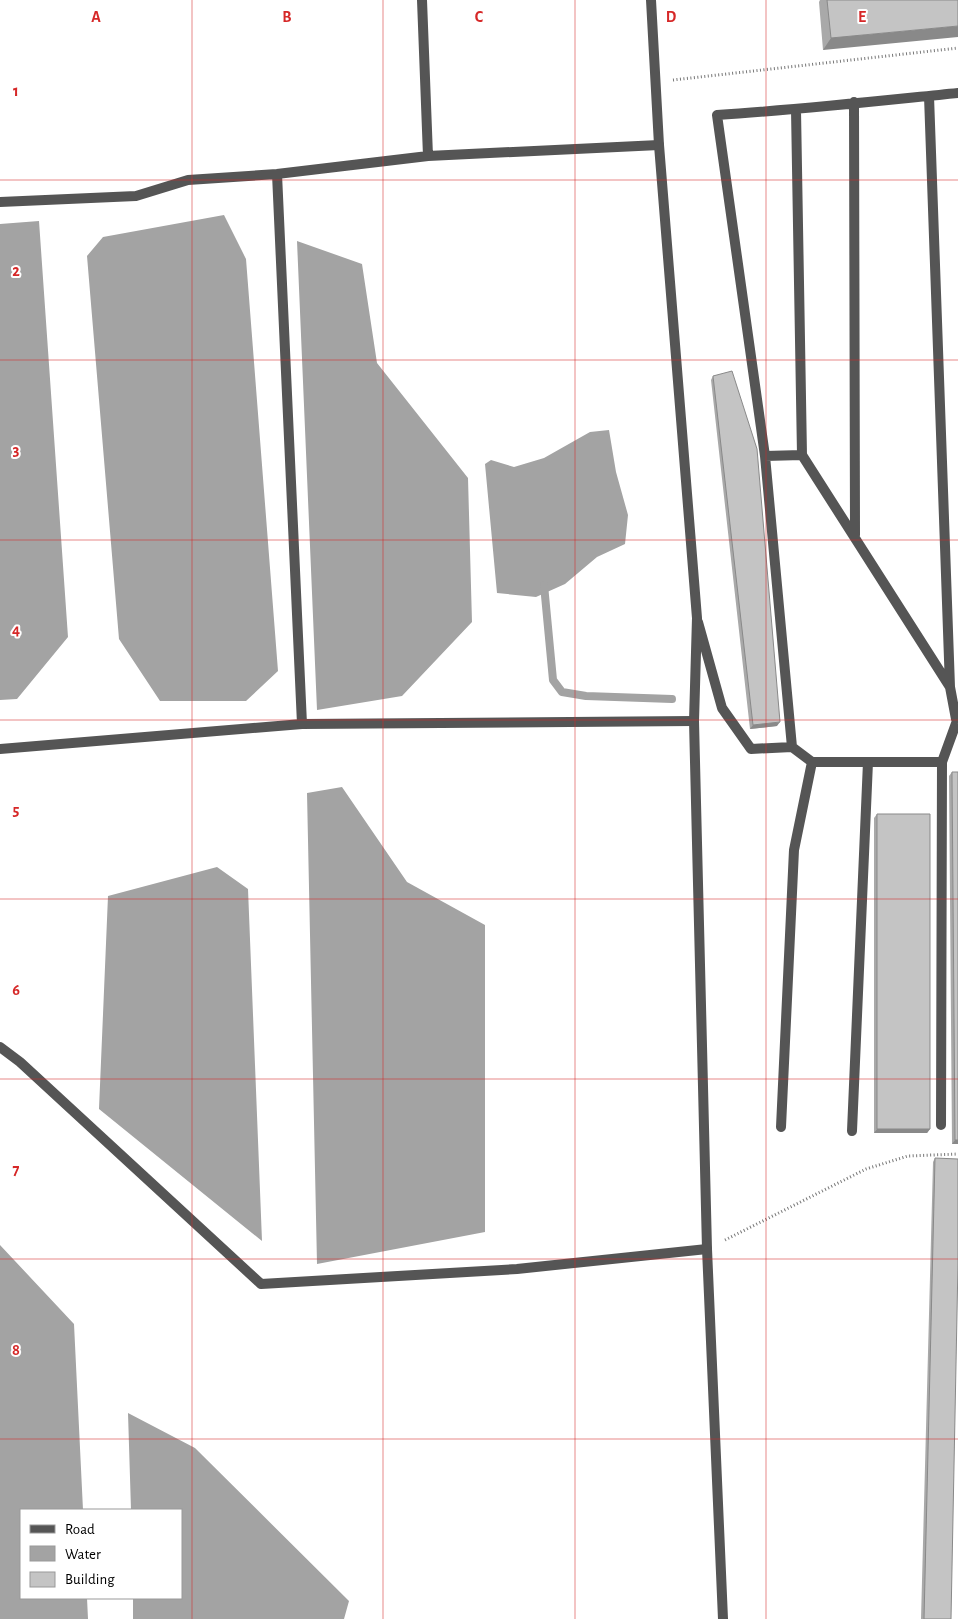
<svg xmlns="http://www.w3.org/2000/svg" width="958" height="1619" font-family="'Alegreya Sans',sans-serif">
  <style>
    .water { fill: #a3a3a3 }
    .lines { fill: none; stroke-linecap: round; stroke-linejoin: round }
    .stream { stroke: #a3a3a3; stroke-width: 8 }
    .path { stroke: #777; stroke-width: 3; stroke-dasharray: 1 2.5; stroke-linecap: butt }
    .lane { stroke: #555; stroke-width: 10 }
    .street { stroke: #555; stroke-width: 10 }
    .wall { fill: #a9a9a9 }
    .shaded-wall { fill: #898989 }
    .building { fill: #c4c4c4; stroke: #898989 }
    .grid { fill: none; stroke: #d62828; stroke-width: 1; stroke-opacity: 0.55 }
    .grid-label { font-size: 16px; text-anchor: middle; font-weight: bold; fill: #d62828; stroke: #fff; stroke-width: 4; stroke-linejoin: round; paint-order: stroke }
  </style>
  <rect width="100%" height="100%" fill="#fff"/>
  <path class="water" d="M 224,215 L 246,259 L 278,671 L 246,701 L 160,701 L 119,639 L 87,256 L 103,237 Z
    M 39,221 L 68,637 L 17,699 L 0,700 L 0,224 Z
    M 297,241 L 362,264 L 377,363 L 468,478 L 472,622 L 402,696 L 317,710 Z
    M 609,430 L 616,472 L 628,515 L 625,544 L 597,557 L 565,584 L 536,597 L 497,593 L 485,464 L 491,460 L 514,467 L 544,458 L 590,432 Z
    M 342,787 L 407,882 L 485,925 L 485,1232 L 317,1264 L 307,793 Z
    M 217,867 L 248,889 L 262,1241 L 99,1109 L 108,896 Z
    M 0,1245 L 74,1324 L 83,1510 L 21,1510 L 21,1598 L 87,1598 L 88,1619 L 0,1619 Z
    M 128,1413 L 195,1448 L 349,1601 L 344,1619 L 133,1619 L 133,1598 L 181,1598 L 181,1510 L 131,1510 Z"/>
  <g class="lines">
    <path class="stream" d="M 544,585 L 553,680 L 562,692 L 586,696 L 672,699"/>
    <path class="path" d="M 673,80 L 958,48
      M 725,1240 L 866,1169 L 908,1156 L 958,1154"/>
    <path class="lane" d="M 422,0 L 428,156
      M 929,96 L 950,687
      M 854,102 L 855,535
      M 796,110 L 802,455
      M 277,174 L 302,724
      M 0,202 L 136,196 L 188,180 L 277,174 L 428,156 L 659,145
      M 765,456 L 802,455 L 950,687 L 956,719
      M 698,622 L 722,708 L 751,749 L 792,747 L 812,762 L 942,762 L 958,718
      M 792,747 L 765,456 L 717,115 C 797,110 878,101 958,93
      M 0,749 L 302,724 L 694,721
      M 0,1047 L 20,1062 L 261,1284 L 517,1269 L 707,1249
      M 941,1125 L 942,762
      M 781,1127 L 794,850 L 812,762
      M 852,1131 L 868,762"/>
    <path class="street" d="M 651,0 L 659,145 L 697,618 L 694,721 L 707,1249 L 723,1619"/>
  </g>
  <path class="wall" d="M 820,0 L 958,0 L 823,50 L 819,2 Z
    M 713,376 L 777,726 L 750,729 L 711,380 Z
    M 952,772 L 958,1144 L 952,1144 L 949,776 Z
    M 877,814 L 930,1129 L 927,1133 L 874,1133 L 874,818 Z
    M 935,1158 L 951,1619 L 921,1619 L 933,1162 Z"/>
  <path class="shaded-wall" d="M 958,26 L 958,37 L 823,50 L 831,38 Z
    M 780,722 L 777,726 L 750,729 L 753,725 Z
    M 877,1129 L 930,1129 L 927,1133 L 874,1133 Z
    M 955,1140 L 958,1140 L 958,1144 L 952,1144 Z"/>
  <path class="building" d="M 827,0 L 958,0 L 958,26 L 831,38 Z
    M 732,371 L 757,449 L 780,722 L 753,725 L 713,376 Z
    M 952,772 L 958,772 L 958,1140 L 955,1140 Z
    M 877,814 L 930,814 L 930,1129 L 877,1129 Z
    M 935,1158 L 958,1159 L 958,1263 L 951,1619 L 924,1619 Z"/>
  <path class="grid" d="M 192,0 L 192,1619M 383,0 L 383,1619M 575,0 L 575,1619M 766,0 L 766,1619M 0,180 L 958,180M 0,360 L 958,360M 0,540 L 958,540M 0,720 L 958,720M 0,899 L 958,899M 0,1079 L 958,1079M 0,1259 L 958,1259M 0,1439 L 958,1439"/>
  <g class="grid-label">
    <text x="96" y="22">A</text>
    <text x="287" y="22">B</text>
    <text x="479" y="22">C</text>
    <text x="671" y="22">D</text>
    <text x="862" y="22">E</text>
    <text x="16" y="96">1</text>
    <text x="16" y="276">2</text>
    <text x="16" y="455">3</text>
    <text x="16" y="635">4</text>
    <text x="16" y="815">5</text>
    <text x="16" y="995">6</text>
    <text x="16" y="1175">7</text>
    <text x="16" y="1355">8</text>
  </g>
  <rect x="20" y="1509" width="162" height="90" fill="#ffffff" stroke="#999999"/>
  <rect x="30" y="1525" width="25" height="8" fill="#555555" stroke="#999999"/>
  <text x="65" y="1534" font-size="15" fill="#000000">Road</text>
  <rect x="30" y="1546" width="25" height="15" fill="#a3a3a3" stroke="#999999"/>
  <text x="65" y="1559" font-size="15" fill="#000000">Water</text>
  <rect x="30" y="1572" width="25" height="15" fill="#c4c4c4" stroke="#999999"/>
  <text x="65" y="1584" font-size="15" fill="#000000">Building</text>
</svg>
